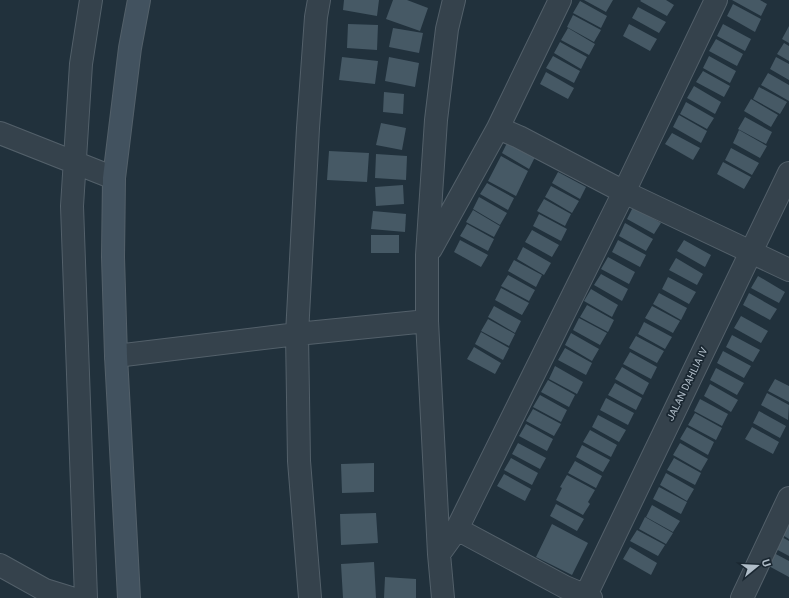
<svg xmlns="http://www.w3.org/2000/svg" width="789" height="598" font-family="Roboto,sans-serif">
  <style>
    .building { fill: #465965 }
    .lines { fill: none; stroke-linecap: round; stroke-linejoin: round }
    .street-casing { stroke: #53606a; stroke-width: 24 }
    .secondary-casing { stroke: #53606a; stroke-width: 24 }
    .street { stroke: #35424c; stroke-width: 22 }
    .secondary { stroke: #42525f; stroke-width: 22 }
    .labels { text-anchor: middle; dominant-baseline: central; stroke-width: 3.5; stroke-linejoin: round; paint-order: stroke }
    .street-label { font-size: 10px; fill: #b0bdc8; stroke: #1a2731 }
  </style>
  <rect width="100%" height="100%" fill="#21313c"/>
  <path class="building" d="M 344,0 L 379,0 L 377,16 L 343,10 Z
    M 393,0 L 407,0 L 428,8 L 420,31 L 386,19 Z
    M 584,0 L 613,0 L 606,12 Z
    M 641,0 L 666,0 L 674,5 L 667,16 L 640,1 Z
    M 732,0 L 760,0 L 767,4 L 761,16 Z
    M 580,1 L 607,16 L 601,28 L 573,13 Z
    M 733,4 L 761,19 L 755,32 L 727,16 Z
    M 638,7 L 666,22 L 659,33 L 632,18 Z
    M 573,15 L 601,30 L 594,42 L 567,27 Z
    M 348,24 L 378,25 L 377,50 L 347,48 Z
    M 629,24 L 657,39 L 650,51 L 623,36 Z
    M 723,24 L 751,39 L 745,51 L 717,36 Z
    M 789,26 L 789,43 L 782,39 Z
    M 393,28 L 423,33 L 419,53 L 389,47 Z
    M 568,28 L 595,44 L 589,55 L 561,40 Z
    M 716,39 L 743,54 L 737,66 L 709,51 Z
    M 560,42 L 587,57 L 581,69 L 554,53 Z
    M 784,43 L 789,46 L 789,61 L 777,54 Z
    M 553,56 L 580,71 L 574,83 L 546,68 Z
    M 709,56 L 736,71 L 730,83 L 703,68 Z
    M 342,57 L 378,61 L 375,84 L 339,80 Z
    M 389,57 L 419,63 L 415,87 L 385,81 Z
    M 776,57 L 789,64 L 789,80 L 770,69 Z
    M 703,71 L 730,86 L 724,97 L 696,82 Z
    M 546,72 L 574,88 L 568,99 L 540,84 Z
    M 768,73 L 789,85 L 789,101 L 761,85 Z
    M 694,86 L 721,102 L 715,114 L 687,98 Z
    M 759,87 L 787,102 L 780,114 L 753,99 Z
    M 384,92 L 404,94 L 403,114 L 383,112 Z
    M 751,99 L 778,115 L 771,127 L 744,111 Z
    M 686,102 L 714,118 L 707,129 L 680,114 Z
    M 679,115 L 707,131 L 701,143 L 673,127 Z
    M 745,117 L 772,132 L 766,144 L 738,129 Z
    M 381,123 L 406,128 L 402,150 L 376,145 Z
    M 739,130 L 767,146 L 760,158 L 733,143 Z
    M 672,133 L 700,148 L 693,160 L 665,144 Z
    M 508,141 L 535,157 L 529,169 L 502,153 Z
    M 731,148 L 759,163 L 752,175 L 725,160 Z
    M 329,151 L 369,153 L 367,182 L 327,180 Z
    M 376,154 L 407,156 L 406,180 L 375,178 Z
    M 501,156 L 528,171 L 516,196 L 488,181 Z
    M 723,162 L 751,177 L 744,189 L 717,174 Z
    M 558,172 L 586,187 L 580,199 L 552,183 Z
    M 487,183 L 514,198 L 508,210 L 480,194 Z
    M 403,185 L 404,204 L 376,206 L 375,187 Z
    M 551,186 L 579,201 L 572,213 L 545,197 Z
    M 479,197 L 507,213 L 500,225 L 473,209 Z
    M 544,199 L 571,214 L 565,226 L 537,211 Z
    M 633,207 L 661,223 L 654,234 L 627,219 Z
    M 473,210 L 500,226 L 494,237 L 466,222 Z
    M 373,211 L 406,214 L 405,232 L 371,229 Z
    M 539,214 L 567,229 L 561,241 L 533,226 Z
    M 625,223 L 653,239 L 646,251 L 619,236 Z
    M 467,224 L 494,239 L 488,251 L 460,236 Z
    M 532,230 L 559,245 L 552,257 L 525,242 Z
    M 371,235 L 399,235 L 399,253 L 371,253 Z
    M 460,240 L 488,255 L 481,267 L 454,252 Z
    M 618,240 L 646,255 L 640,267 L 612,252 Z
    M 684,240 L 711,255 L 705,267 L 677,251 Z
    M 523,247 L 551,263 L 544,275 L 517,259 Z
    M 608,257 L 635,272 L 629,284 L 601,269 Z
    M 676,258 L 703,274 L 697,285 L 669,270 Z
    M 514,260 L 542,275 L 536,287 L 508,271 Z
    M 601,274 L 628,289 L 622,301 L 594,285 Z
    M 508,275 L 535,290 L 529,301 L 501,286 Z
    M 758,276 L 785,292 L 779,303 L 751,288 Z
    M 668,277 L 696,292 L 689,304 L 662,289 Z
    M 501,288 L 529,303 L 522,315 L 495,300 Z
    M 591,289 L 618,305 L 612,317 L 584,301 Z
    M 659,293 L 687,308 L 681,320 L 653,304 Z
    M 749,293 L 777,309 L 770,320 L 743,305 Z
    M 587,305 L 614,320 L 608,332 L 580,317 Z
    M 494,306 L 521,321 L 515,333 L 488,317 Z
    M 652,306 L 680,321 L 673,333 L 645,318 Z
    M 741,316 L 768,331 L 761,343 L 734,328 Z
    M 579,318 L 607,333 L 600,345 L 573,330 Z
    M 488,319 L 515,334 L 509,346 L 481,331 Z
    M 644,322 L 672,337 L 665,349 L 638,334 Z
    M 481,332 L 509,348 L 503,360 L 475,344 Z
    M 571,333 L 599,349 L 592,361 L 565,345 Z
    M 732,335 L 760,350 L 753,362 L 726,347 Z
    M 636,336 L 664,351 L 657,363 L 629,348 Z
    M 474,347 L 501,363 L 495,374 L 467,359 Z
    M 565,348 L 592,363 L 586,375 L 558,360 Z
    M 723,351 L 751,366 L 744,378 L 717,363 Z
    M 630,352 L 657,367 L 651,379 L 623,364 Z
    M 555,366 L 583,382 L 577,394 L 549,379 Z
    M 622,367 L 649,383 L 643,395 L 615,379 Z
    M 716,368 L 744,383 L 737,395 L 710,380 Z
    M 775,379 L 789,386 L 789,402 L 768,391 Z
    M 548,380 L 575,395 L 569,407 L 541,392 Z
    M 615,383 L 642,398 L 636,410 L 608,395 Z
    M 710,384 L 738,400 L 731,412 L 704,396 Z
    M 767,393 L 789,405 L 788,420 L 761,405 Z
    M 540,395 L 567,410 L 561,422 L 533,407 Z
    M 606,398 L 634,413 L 628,425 L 600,410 Z
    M 700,399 L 728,414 L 722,426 L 694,411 Z
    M 533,409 L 561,424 L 554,436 L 526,421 Z
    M 759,411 L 786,426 L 780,438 L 753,423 Z
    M 695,413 L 722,428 L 716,440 L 688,425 Z
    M 598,415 L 626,430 L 619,442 L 592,427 Z
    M 526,424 L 553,439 L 547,451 L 519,436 Z
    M 687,427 L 714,442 L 708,455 L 680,439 Z
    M 752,427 L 779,442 L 773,454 L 745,439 Z
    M 590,430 L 617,445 L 611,457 L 583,442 Z
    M 518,443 L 546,458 L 540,469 L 512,454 Z
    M 680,443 L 708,459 L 701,471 L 673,455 Z
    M 582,445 L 610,460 L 603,472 L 576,457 Z
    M 511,458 L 538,473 L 532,485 L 504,470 Z
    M 674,458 L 701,473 L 695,485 L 667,470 Z
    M 575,461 L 602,476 L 596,488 L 568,473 Z
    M 374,463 L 374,492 L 342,493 L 341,464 Z
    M 666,473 L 694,489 L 687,501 L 660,485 Z
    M 504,474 L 531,489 L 525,501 L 497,486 Z
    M 567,475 L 595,490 L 588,502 L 590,504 L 583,515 L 556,500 L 562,488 L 560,487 Z
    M 659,487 L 687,502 L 681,514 L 653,499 Z
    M 556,504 L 584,519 L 577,531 L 550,516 Z
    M 652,505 L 680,521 L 673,532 L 646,517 Z
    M 376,513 L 378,543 L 341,545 L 340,514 Z
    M 645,517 L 673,533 L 666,544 L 639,529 Z
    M 789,523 L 789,539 L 781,534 Z
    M 552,524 L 588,543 L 572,575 L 536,557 Z
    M 637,530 L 665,545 L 658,556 L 630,541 Z
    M 780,536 L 789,541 L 789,556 L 774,548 Z
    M 630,547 L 657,563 L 651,575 L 623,559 Z
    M 772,552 L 789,561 L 789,577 L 765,564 Z
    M 374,562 L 376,598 L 343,598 L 341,564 Z
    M 385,577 L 416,579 L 416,598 L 384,598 Z"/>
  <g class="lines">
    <defs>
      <path id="street" d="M 560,0 L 498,128 L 519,137 L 624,192 L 789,270
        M 0,133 L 114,178
        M 431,249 L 498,128
        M 116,356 L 297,334 L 427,321
        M 457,529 L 565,587 L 591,598
        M 439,554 L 457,529 L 624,192 L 716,0
        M 0,565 L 45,590 L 71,598
        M 586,595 L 789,173
        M 86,598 L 72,206 L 81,64 L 91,0
        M 310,598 L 299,461 L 297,334 L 308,128 L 316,17 L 319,0
        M 443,598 L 439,554 L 427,321 L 427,255 L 436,120 L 447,29 L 454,0
        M 742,598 L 789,498"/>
      <path id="secondary" d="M 129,598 L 116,356 L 113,257 L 114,178 L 130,48 L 139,0"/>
    </defs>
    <use href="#street" class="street-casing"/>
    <use href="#secondary" class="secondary-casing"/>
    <use href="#street" class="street"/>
    <use href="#secondary" class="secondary"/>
  </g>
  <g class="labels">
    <g class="street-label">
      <text transform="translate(687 384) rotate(-64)">JALAN DAHLIA IV</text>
    </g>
  </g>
  <g transform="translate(757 566) rotate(72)" stroke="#1a2731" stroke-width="3" paint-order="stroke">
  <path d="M0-3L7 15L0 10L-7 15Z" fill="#b0bdc8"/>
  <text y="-6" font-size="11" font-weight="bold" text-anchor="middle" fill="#b0bdc8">U</text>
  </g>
</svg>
